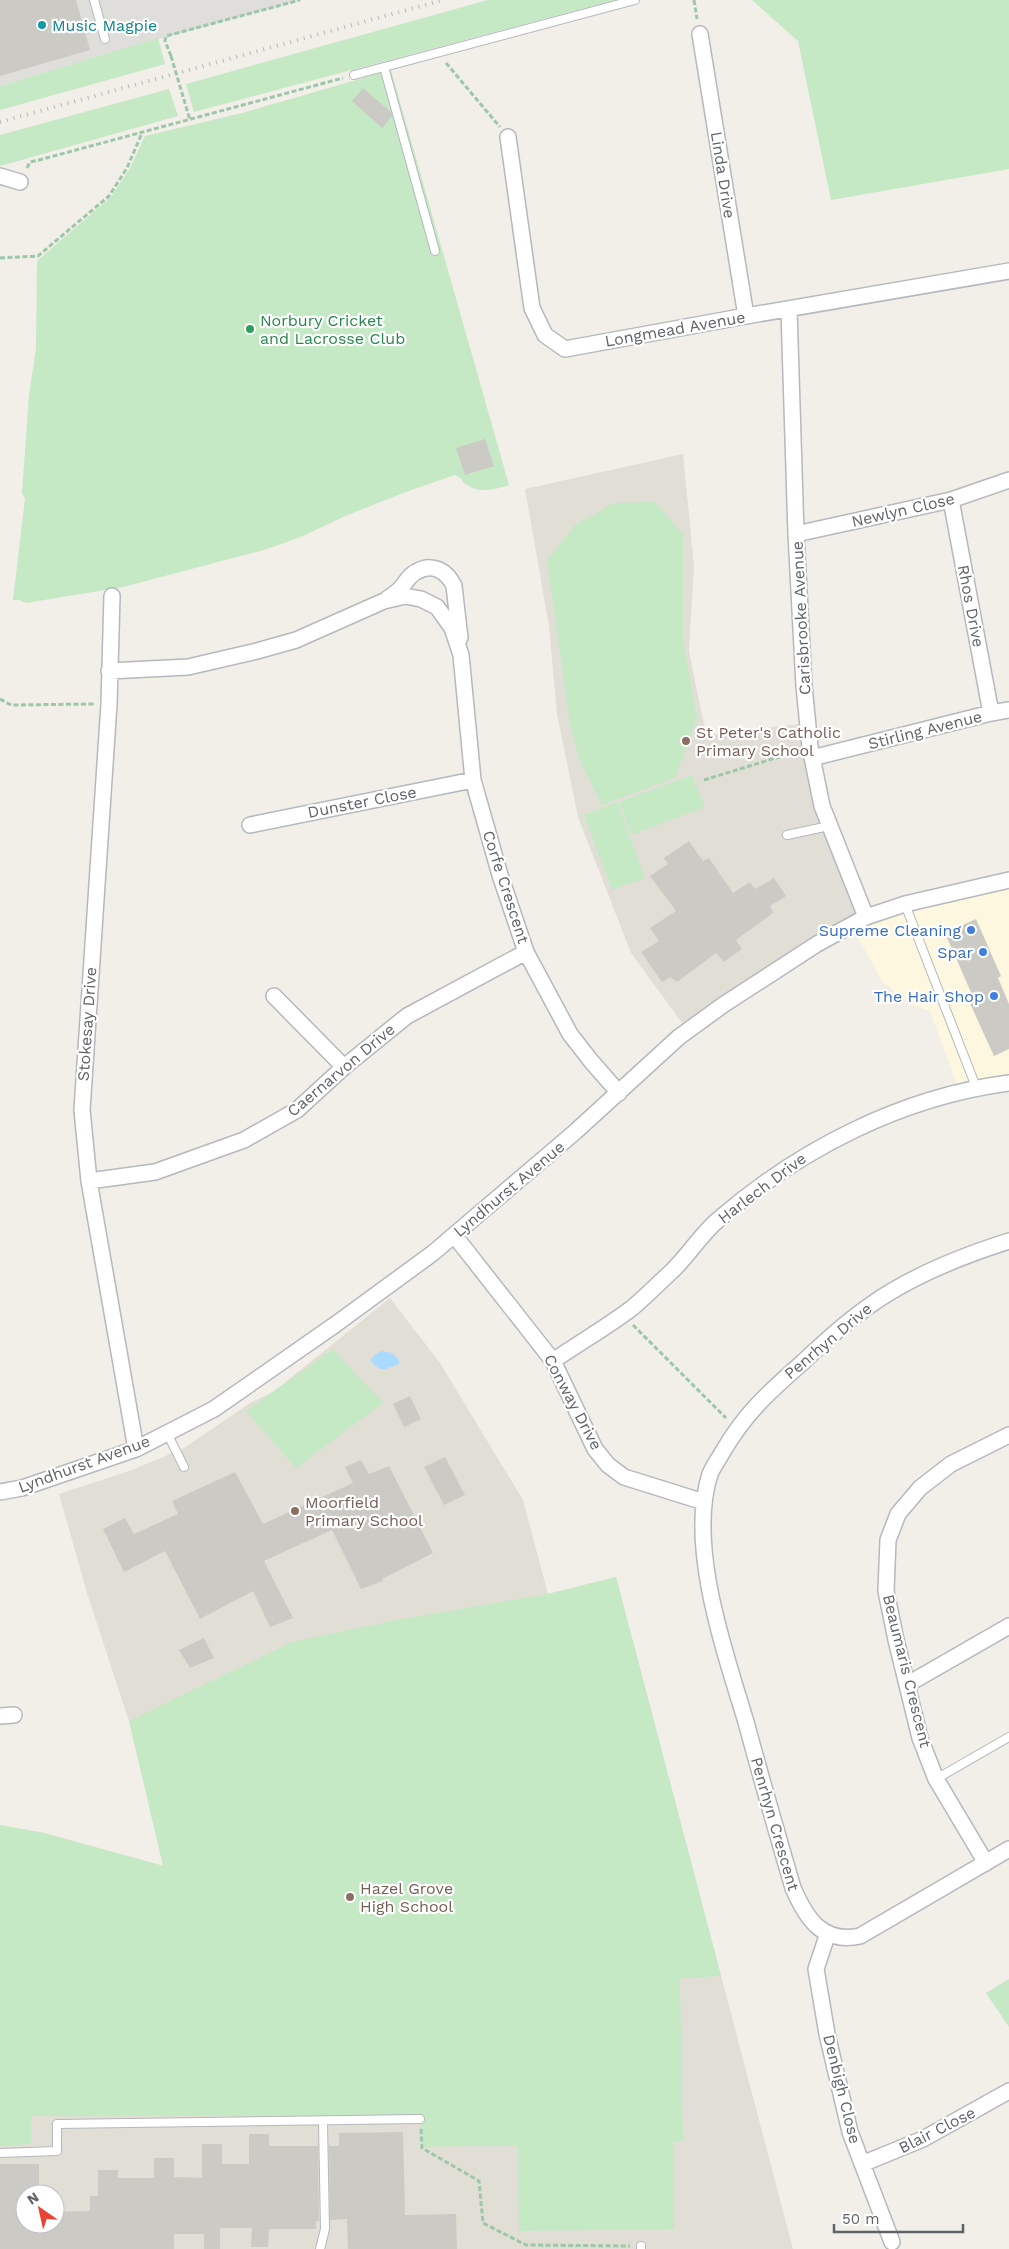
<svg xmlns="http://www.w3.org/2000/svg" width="1009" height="2249" font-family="'Work Sans',sans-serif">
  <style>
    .commercial { fill: #fef7e0 }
    .industrial { fill: #e0deda }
    .education { fill: #e1ded6; fill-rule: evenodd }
    .green { fill: #c5e8c5 }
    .water { fill: #aadaff }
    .building { fill: #cccac5 }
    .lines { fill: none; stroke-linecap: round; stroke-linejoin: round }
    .service-casing { stroke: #b5b8bc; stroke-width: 10 }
    .minor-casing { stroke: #b5b8bc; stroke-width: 18 }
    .path { stroke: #9cc7a9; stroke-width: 3; stroke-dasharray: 5 2.5; stroke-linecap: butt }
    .service { stroke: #fff; stroke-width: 8 }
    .minor { stroke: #fff; stroke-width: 15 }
    .rail { stroke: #b6b7b8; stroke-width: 4; stroke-dasharray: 1 6; stroke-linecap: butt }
    .path-bridge { stroke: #9cc7a9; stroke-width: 3; stroke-dasharray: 5 2.5; stroke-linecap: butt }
    .culture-dot { fill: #0f9aa8; stroke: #fff; stroke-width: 2 }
    .leisure-dot { fill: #2e9e5b; stroke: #fff; stroke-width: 2 }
    .education-dot { fill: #8d6e63; stroke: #fff; stroke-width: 2 }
    .shop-dot { fill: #3f7fe0; stroke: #fff; stroke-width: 2 }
    .labels { text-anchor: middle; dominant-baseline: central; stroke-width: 4.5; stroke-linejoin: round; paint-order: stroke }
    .culture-label { font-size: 16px; fill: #0d838f; stroke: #fff; text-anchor: start }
    .street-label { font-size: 16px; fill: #5f6368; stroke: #fff }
    .leisure-label { font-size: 16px; fill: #27864d; stroke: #fff; text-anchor: start }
    .education-label { font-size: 16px; fill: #785e54; stroke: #fff; text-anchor: start }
    .shop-label { font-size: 16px; fill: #366cbe; stroke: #fff; text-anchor: end }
  </style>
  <rect width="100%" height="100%" fill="#f1efe8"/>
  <path class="commercial" d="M 1009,880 L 1009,1074 L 978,1079 L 957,1085 L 930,1011 L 910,1004 L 882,981 L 851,925 Z"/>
  <path class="industrial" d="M 0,0 L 302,0 L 123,49 L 0,86 Z"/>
  <path class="education" d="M 683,454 L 694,566 L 689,651 L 706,735 L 808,723 L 810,747 L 866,917 L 688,1031 L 631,953 L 578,817 L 557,714 L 549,626 L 525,489 Z
    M 390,1298 L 440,1363 L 523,1500 L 548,1594 L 616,1577 L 793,2249 L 0,2249 L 0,1825 L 44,1833 L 164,1866 L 135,1740 L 87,1593 L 59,1494 L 132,1470 L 184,1448 L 250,1403 L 273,1392 ZM 25,2194 L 55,2194 L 55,2224 L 25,2224 Z"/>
  <path class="green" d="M 488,0 L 615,0 L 194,112 L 186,84 Z
    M 752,0 L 1009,0 L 1009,169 L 831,200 L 798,41 Z
    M 158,38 L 165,64 L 0,110 L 0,86 Z
    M 391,70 L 509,485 C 494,490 478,494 464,483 C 461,479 460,477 455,475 L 411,490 L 345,516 L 301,537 L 264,550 L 123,587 L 26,603 L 19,600 L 13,600 L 25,499 L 22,493 L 29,395 L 36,348 L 37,261 L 111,197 L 129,170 L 145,136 L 242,113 Z
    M 169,89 L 178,116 L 0,166 L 0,135 Z
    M 656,502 L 683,535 L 683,638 L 697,718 L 675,778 L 602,805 L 579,759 L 570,725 L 547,560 L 575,525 L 614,503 Z
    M 692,775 L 705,807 L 631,835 L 619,802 Z
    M 617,802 L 645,878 L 612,890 L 584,815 Z
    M 333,1349 L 383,1403 L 296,1468 L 246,1411 Z
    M 616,1577 L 721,1976 L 680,1978 L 683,2141 L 673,2141 L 674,2229 L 519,2231 L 518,2145 L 422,2147 L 421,2115 L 31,2116 L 31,2144 L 0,2146 L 0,1825 L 44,1833 L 163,1866 L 129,1721 L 292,1642 L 396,1620 L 548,1594 Z
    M 1009,1979 L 1009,2027 L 986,1993 Z"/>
  <path class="water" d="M 382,1351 L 392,1353 L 399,1360 L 399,1364 C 384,1369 382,1374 370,1360 L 376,1354 Z"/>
  <path class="building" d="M 0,0 L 76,0 L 90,50 L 0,76 Z
    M 363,88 L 391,112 L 392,116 L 382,128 L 352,101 Z
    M 485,439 L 494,466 L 465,475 L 456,448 Z
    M 689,841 L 703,861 L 709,858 L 733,893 L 750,882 L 755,889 L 774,878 L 786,896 L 770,906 L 773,913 L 736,940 L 742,949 L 724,962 L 716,953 L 677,982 L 670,977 L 662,982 L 641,952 L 659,941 L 650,928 L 676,911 L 650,876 L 668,864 L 664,858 Z
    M 976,919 L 1001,976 L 998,978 L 1009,1004 L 1009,1049 L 994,1056 L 968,999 L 973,997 L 945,933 Z
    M 410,1396 L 421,1419 L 404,1427 L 393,1404 Z
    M 445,1457 L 465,1495 L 444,1505 L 424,1467 Z
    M 361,1460 L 369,1474 L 389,1466 L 433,1553 L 382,1579 L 383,1581 L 361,1589 L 332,1530 L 264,1561 L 293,1618 L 270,1627 L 253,1591 L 200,1619 L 165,1551 L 124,1572 L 103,1529 L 125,1518 L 134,1534 L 178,1514 L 172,1501 L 235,1472 L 263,1524 L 353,1483 L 345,1467 Z
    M 204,1638 L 214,1658 L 190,1668 L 179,1650 Z
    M 403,2132 L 405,2215 L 456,2214 L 457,2249 L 348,2249 L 347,2219 L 330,2220 L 329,2146 L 339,2146 L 339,2133 Z
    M 249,2134 L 269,2134 L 269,2146 L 318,2146 L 319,2221 L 316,2221 L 316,2229 L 269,2229 L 268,2247 L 251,2247 L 252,2228 L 220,2228 L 220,2249 L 204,2249 L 204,2234 L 174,2234 L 174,2249 L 0,2249 L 0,2164 L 39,2164 L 39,2194 L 25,2194 L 25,2224 L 55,2224 L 55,2212 L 90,2211 L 90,2196 L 98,2196 L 98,2170 L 118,2170 L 118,2178 L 154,2178 L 154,2158 L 174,2158 L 174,2177 L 202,2178 L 202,2144 L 222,2144 L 222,2164 L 249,2164 Z"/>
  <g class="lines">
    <defs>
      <path id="service" d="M 94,0 L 105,39
        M 384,67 L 435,251
        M 354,75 L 635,0
        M 787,835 L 829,826
        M 905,904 L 976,1087
        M 167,1433 L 184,1467
        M 936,1779 L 1009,1737
        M 0,2153 L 57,2151 L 57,2124 L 420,2119
        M 641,2246 L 641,2249
        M 320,2249 L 325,2229 L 323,2122"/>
      <path id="minor" d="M 700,34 L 746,316
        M 508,137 L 532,308 L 545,335 L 565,349 L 746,316 L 1009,271
        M 0,176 L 20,182
        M 789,310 L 796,534 L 804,686 L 810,747 L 822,806 L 866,917
        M 951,500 L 991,713
        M 796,534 L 951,500 L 1009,480
        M 112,596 L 109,704 L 82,1110 L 89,1181 L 136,1449
        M 387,599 C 391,596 396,593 400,589 C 405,584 409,575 416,572 C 432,562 447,571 454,586 L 460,638
        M 109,671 L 188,667 L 257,651 L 296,640 L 384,601 L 405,596 L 421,599 L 437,607 L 452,628 L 461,655 L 473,780 L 500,875 L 526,952 L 570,1034 L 591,1061 L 619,1093
        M 812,758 L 991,713 L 1009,710
        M 250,825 L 473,780
        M 274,996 L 344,1067
        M 89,1181 L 155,1172 L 244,1140 L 297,1110 L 344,1067 L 407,1016 L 526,952
        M 454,1235 L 553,1361 L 595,1449 L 608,1465 L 624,1477 L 704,1502
        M 1009,1241 C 965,1255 910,1277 872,1304 C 847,1321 825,1341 803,1362 C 769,1392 745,1413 722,1453 C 718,1460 713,1467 710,1474 C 687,1546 725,1652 746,1722 C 761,1778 777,1833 793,1888 C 806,1918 822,1944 860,1936 L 1009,1849
        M 553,1361 C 579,1343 607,1327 632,1308 C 645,1297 658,1284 671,1272 C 688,1256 701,1234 719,1219 C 800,1149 902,1097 1009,1083
        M 0,1492 L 22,1488 L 136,1449 L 214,1409 L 336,1324 L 433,1253 L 575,1132 L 679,1037 L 723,1005 L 817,944 L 866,917 L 905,904 L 1009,880
        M 908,1684 L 1009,1626
        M 0,1716 L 14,1715
        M 986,1863 L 936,1779 L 920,1738 L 896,1640 L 886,1591 L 888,1540 L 898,1514 L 920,1488 L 951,1464 L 1009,1435
        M 828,1933 L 816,1969 L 827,2034 L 850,2132 L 892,2242
        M 862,2164 L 923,2139 L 1009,2091"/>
    </defs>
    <use href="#service" class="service-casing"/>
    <use href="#minor" class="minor-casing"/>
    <path class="path" d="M 694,0 L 697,19
      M 171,56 L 165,41 L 166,36 L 300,0
      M 446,63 L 500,127
      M 27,168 L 30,162 L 39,160 L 343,78
      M 0,258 L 38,256 L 109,196 L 127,168 L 142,133
      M 0,699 L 11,705 L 94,704
      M 704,780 L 795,752
      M 633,1325 L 726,1418
      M 421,2129 L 422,2148 L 479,2181 L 483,2223 L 526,2245 L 630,2246"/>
    <use href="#service" class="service"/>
    <use href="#minor" class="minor"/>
    <path class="rail" d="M 0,122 L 443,0"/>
    <path class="path-bridge" d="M 171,56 L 190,120"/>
  </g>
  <circle class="culture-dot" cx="42" cy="25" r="5"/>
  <circle class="leisure-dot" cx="250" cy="329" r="5"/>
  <g class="education-dot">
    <circle cx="686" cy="741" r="5"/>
    <circle cx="295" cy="1511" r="5"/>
    <circle cx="350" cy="1897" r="5"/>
  </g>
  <g class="shop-dot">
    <circle cx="971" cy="930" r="5"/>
    <circle cx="983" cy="952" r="5"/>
    <circle cx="994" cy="996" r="5"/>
  </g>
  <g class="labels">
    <g class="culture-label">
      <text x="52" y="25">Music Magpie</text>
    </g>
    <g class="street-label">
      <text transform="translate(723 175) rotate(81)">Linda Drive</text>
      <text transform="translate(675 329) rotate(-10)">Longmead Avenue</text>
      <text transform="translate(903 510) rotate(-13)">Newlyn Close</text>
      <text transform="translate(971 606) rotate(79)">Rhos Drive</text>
      <text transform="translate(801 618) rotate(-93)">Carisbrooke Avenue</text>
      <text transform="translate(925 730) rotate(-14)">Stirling Avenue</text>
      <text transform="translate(362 802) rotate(-11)">Dunster Close</text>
      <text transform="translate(506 887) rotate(72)">Corfe Crescent</text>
      <text transform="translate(87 1024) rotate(-86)">Stokesay Drive</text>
      <text transform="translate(341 1070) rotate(-40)">Caernarvon Drive</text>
      <text transform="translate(762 1188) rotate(-37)">Harlech Drive</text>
      <text transform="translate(509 1189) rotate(-40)">Lyndhurst Avenue</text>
      <text transform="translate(828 1341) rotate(-40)">Penrhyn Drive</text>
      <text transform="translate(573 1402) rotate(62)">Conway Drive</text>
      <text transform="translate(84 1464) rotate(-20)">Lyndhurst Avenue</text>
      <text transform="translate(907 1671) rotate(76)">Beaumaris Crescent</text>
      <text transform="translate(775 1824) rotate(74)">Penrhyn Crescent</text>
      <text transform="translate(842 2089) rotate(76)">Denbigh Close</text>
      <text transform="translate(937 2130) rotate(-27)">Blair Close</text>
    </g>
    <g class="leisure-label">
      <text x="260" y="320">Norbury Cricket<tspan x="260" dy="18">and Lacrosse Club</tspan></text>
    </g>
    <g class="education-label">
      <text x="696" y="732">St Peter's Catholic<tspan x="696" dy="18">Primary School</tspan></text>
      <text x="305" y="1502">Moorfield<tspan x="305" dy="18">Primary School</tspan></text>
      <text x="360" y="1888">Hazel Grove<tspan x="360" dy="18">High School</tspan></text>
    </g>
    <g class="shop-label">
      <text x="961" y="930">Supreme Cleaning</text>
      <text x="973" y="952">Spar</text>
      <text x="984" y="996">The Hair Shop</text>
    </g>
  </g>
  <g transform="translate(40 2209) rotate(326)"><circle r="24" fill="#ffffff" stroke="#bfc1c3"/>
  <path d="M0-4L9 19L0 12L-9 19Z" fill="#ea4335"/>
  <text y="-8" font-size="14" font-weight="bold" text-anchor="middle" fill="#5f6368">N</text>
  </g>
  <path d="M834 2224v8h129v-8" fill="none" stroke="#5f6368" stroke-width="2.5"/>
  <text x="842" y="2224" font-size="15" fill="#5f6368" stroke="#ffffff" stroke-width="4" paint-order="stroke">50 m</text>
</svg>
